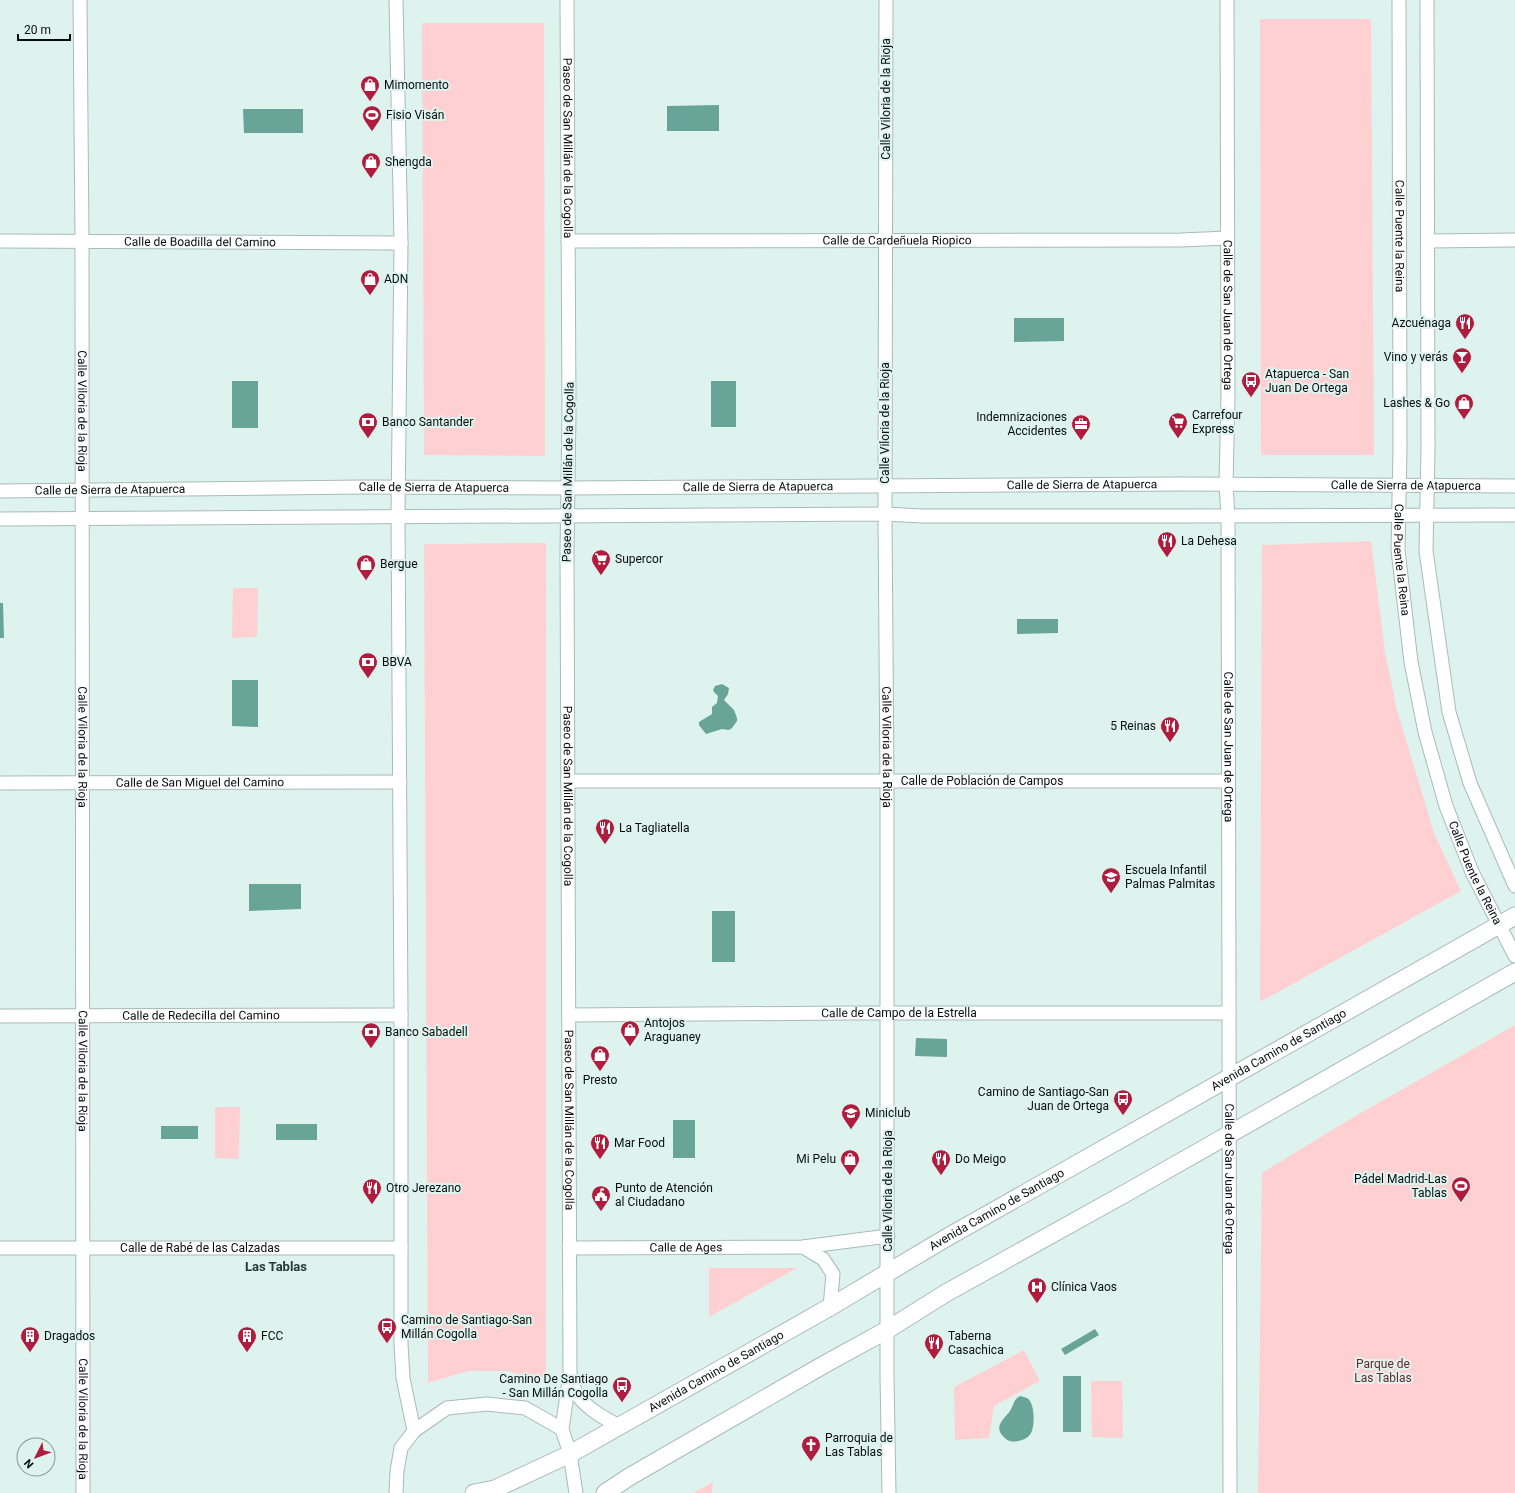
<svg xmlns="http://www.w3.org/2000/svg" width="1515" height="1493" font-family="Roboto,sans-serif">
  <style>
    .green { fill: #fed0d1 }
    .water { fill: #68a498 }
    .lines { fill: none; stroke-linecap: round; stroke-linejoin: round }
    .minor-casing { stroke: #a8bbb6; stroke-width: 15 }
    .tertiary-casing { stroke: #a8bbb6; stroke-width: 19 }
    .minor { stroke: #fff; stroke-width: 13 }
    .tertiary { stroke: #fff; stroke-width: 17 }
    .labels { text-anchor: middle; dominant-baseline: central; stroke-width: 4; stroke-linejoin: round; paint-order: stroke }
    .poi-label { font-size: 12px; fill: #070d0b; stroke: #dff3ee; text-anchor: start }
    .street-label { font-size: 12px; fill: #070d0b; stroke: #dff3ee }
    .park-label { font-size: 12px; fill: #68262d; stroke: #dff3ee }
    .neighbourhood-label { font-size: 13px; font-weight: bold; fill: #283834; stroke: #dff3ee }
  </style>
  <rect width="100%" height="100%" fill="#dff3ee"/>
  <path class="green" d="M 1260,19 L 1371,19 L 1374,455 L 1261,455 Z
    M 422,23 L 544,23 L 545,456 L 424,455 Z
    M 1371,541 L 1385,652 L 1397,710 L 1434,833 L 1461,891 L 1260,1002 L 1262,545 Z
    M 546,543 L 546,1383 L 508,1371 L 468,1371 L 428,1383 L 424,544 Z
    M 233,588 L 258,588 L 257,637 L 232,638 Z
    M 1515,1025 L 1515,1493 L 1258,1493 L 1262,1173 L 1345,1122 Z
    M 215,1107 L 240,1107 L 239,1159 L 215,1158 Z
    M 709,1268 L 797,1268 L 709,1317 Z
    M 1024,1350 L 1040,1381 L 994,1406 L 989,1438 L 955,1440 L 954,1387 Z
    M 1091,1381 L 1122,1381 L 1123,1438 L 1092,1437 Z
    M 713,1482 L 712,1493 L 693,1493 Z"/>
  <path class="water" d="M 719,105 L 719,131 L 667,131 L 667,106 Z
    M 243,109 L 303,109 L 303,133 L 244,133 Z
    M 1014,318 L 1064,318 L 1064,341 L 1014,342 Z
    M 232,381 L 258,381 L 258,428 L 232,428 Z
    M 711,381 L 736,381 L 736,427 L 711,427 Z
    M 0,603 L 3,603 L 4,638 L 0,638 Z
    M 1017,619 L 1058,619 L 1058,633 L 1017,634 Z
    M 232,680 L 258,680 L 258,727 L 232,726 Z
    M 722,684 L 729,688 L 728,694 L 724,700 L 734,710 L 737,718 L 737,721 L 732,728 L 729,730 L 722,729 L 706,734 L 699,725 L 699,722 L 712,714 L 712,707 L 717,703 L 718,696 L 714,692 L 713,690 L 715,686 Z
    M 249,884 L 301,884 L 301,909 L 249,911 Z
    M 712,911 L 735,911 L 735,962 L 712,962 Z
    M 916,1038 L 947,1039 L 947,1057 L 915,1056 Z
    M 673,1120 L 695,1120 L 695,1158 L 673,1158 Z
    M 276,1124 L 317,1124 L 317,1140 L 276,1140 Z
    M 161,1126 L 198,1126 L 198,1139 L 161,1139 Z
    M 1095,1329 L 1099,1335 L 1065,1355 L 1061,1349 Z
    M 1063,1376 L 1081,1376 L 1081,1432 L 1063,1432 Z
    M 1020,1396 C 1023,1397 1025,1397 1027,1398 C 1035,1402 1035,1426 1031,1433 C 1028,1438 1024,1440 1018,1441 C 1014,1442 1010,1442 1006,1439 C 992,1428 1003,1420 1010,1411 C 1014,1405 1013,1400 1020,1396 Z"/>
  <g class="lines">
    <defs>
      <g id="minor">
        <path id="s1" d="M 80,0 L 82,241 L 83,1493"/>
        <path d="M 396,0 L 401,243 L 398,517 L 401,1015 L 401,1344 L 403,1378 L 414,1431"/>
        <path id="s2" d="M 567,0 L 569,414 L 567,551 L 570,1374 L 562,1429 L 570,1454 L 576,1493"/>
        <path id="s3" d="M 886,0 L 885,514 L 887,781 L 887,1375 L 889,1493"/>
        <path id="s4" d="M 1227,0 L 1228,397 L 1226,485 L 1228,516 L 1230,1493"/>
        <path id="s5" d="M 1399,0 L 1400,448 L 1398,550 L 1411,662 L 1425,732 L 1446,806 L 1472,872 L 1515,956"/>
        <path d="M 1427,0 L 1428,449 L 1426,551 L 1449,712 L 1470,783 L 1515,886"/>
        <path id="s6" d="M 0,241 L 401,243"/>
        <path id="s7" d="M 568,241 L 1181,240 L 1227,238"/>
        <path d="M 1428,241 L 1515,240"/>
        <path id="s8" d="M 0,491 L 364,487 L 568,488 L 1181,484 L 1515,486"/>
        <path d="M 0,519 L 885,514 L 922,516 L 1181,516 L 1515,515"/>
        <path id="s9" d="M 568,781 L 1228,781"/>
        <path id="s10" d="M 0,783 L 400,782"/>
        <path id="s11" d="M 569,1015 L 851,1013 L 1229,1013"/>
        <path id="s12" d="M 0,1016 L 401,1015"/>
        <path d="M 803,1247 L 823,1259 L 833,1274 L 830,1307"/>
        <path id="s13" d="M 0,1248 L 401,1248"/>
        <path id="s14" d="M 569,1248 L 803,1247 L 888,1236"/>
        <path d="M 571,1378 C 573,1383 574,1391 578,1396 C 589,1410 604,1418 619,1426"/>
        <path d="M 396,1493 L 397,1471 L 401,1448 L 414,1431 L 447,1408 L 487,1404 L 525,1408 L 562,1429"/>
      </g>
      <g id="tertiary">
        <path id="s15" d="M 474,1493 L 495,1489 L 570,1454 L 830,1307 L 946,1238 L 1515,916"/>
        <path d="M 605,1493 L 629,1477 L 825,1364 L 887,1330 L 946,1293 L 1126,1193 L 1515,972"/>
      </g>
    </defs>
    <use href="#minor" class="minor-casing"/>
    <use href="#tertiary" class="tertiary-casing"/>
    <use href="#minor" class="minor"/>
    <use href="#tertiary" class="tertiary"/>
  </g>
  <defs>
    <symbol id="shop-pin" viewBox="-11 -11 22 30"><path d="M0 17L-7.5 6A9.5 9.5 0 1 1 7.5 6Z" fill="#b01c3d" stroke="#dff3ee"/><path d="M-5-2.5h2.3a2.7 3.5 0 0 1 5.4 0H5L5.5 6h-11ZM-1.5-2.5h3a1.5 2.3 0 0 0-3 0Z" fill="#fff"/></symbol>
    <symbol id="stadium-pin" viewBox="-11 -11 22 30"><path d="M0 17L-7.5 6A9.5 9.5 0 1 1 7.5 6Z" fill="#b01c3d" stroke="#dff3ee"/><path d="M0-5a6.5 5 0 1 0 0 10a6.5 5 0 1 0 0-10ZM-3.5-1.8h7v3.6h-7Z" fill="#fff"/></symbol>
    <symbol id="restaurant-pin" viewBox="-11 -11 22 30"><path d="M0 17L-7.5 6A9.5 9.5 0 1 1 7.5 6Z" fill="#b01c3d" stroke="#dff3ee"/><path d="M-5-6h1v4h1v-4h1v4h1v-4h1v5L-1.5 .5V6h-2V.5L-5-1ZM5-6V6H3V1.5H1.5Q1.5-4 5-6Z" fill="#fff"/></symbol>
    <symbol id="bar-pin" viewBox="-11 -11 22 30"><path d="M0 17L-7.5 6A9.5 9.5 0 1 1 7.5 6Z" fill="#b01c3d" stroke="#dff3ee"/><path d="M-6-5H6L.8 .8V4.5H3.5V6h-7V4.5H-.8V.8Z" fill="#fff"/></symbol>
    <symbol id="bus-pin" viewBox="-11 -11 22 30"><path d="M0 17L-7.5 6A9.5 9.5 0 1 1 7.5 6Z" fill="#b01c3d" stroke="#dff3ee"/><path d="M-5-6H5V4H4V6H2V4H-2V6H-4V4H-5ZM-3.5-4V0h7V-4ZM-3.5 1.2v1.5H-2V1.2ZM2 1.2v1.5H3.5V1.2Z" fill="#fff"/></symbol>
    <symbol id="bank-pin" viewBox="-11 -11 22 30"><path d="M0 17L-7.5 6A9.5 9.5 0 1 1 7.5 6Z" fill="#b01c3d" stroke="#dff3ee"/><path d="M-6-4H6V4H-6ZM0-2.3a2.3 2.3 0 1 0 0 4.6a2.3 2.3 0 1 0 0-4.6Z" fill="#fff"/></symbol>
    <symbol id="supermarket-pin" viewBox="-11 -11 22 30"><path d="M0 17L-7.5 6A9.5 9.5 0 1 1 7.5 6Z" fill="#b01c3d" stroke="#dff3ee"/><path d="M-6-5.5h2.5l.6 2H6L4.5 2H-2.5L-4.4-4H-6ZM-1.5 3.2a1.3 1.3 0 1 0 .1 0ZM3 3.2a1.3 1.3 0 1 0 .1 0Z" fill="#fff"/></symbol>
    <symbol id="office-pin" viewBox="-11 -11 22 30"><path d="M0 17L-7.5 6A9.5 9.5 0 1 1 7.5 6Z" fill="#b01c3d" stroke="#dff3ee"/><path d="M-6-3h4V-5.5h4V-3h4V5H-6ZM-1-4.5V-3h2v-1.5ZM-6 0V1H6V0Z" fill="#fff"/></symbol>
    <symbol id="school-pin" viewBox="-11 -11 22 30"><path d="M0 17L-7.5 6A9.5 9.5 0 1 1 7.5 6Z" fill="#b01c3d" stroke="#dff3ee"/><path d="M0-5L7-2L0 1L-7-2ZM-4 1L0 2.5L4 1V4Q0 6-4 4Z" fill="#fff"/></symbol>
    <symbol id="civic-pin" viewBox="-11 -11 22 30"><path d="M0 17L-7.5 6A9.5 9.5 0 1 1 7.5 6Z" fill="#b01c3d" stroke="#dff3ee"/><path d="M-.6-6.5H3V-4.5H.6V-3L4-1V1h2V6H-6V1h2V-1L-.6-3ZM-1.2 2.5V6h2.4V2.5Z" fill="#fff"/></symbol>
    <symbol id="hospital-pin" viewBox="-11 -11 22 30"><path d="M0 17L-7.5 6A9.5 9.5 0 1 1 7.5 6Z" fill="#b01c3d" stroke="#dff3ee"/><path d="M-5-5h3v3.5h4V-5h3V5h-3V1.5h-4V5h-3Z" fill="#fff"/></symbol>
    <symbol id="building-pin" viewBox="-11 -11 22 30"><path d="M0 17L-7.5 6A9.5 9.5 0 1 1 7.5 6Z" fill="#b01c3d" stroke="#dff3ee"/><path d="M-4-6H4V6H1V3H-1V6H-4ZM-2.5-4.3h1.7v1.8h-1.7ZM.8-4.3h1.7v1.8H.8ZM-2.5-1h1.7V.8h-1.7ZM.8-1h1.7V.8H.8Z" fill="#fff"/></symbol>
    <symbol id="church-pin" viewBox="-11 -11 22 30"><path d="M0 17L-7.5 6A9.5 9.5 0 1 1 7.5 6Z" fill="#b01c3d" stroke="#dff3ee"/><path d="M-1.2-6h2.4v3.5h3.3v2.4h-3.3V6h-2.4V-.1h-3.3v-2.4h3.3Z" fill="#fff"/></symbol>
  </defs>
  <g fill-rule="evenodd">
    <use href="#shop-pin" x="359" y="74" width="22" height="30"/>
    <use href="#stadium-pin" x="361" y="104" width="22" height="30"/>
    <use href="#shop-pin" x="360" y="151" width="22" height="30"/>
    <use href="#shop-pin" x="359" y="268" width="22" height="30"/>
    <use href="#restaurant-pin" x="1454" y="312" width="22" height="30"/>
    <use href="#bar-pin" x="1451" y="346" width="22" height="30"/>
    <use href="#bus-pin" x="1240" y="370" width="22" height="30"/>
    <use href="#shop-pin" x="1453" y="392" width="22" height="30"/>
    <use href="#bank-pin" x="357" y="411" width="22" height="30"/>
    <use href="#supermarket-pin" x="1167" y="411" width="22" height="30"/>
    <use href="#office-pin" x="1070" y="413" width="22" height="30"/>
    <use href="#restaurant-pin" x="1156" y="530" width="22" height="30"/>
    <use href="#supermarket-pin" x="590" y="548" width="22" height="30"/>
    <use href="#shop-pin" x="355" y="553" width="22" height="30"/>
    <use href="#bank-pin" x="357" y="651" width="22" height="30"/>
    <use href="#restaurant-pin" x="1159" y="715" width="22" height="30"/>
    <use href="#restaurant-pin" x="594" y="817" width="22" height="30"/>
    <use href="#school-pin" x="1100" y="866" width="22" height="30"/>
    <use href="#shop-pin" x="619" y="1019" width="22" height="30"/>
    <use href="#bank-pin" x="360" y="1021" width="22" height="30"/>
    <use href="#shop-pin" x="589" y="1044" width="22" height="30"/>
    <use href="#bus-pin" x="1112" y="1088" width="22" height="30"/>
    <use href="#school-pin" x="840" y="1102" width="22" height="30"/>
    <use href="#restaurant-pin" x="589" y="1132" width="22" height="30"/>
    <use href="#shop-pin" x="839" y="1148" width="22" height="30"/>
    <use href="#restaurant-pin" x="930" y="1148" width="22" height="30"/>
    <use href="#stadium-pin" x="1450" y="1175" width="22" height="30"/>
    <use href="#restaurant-pin" x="361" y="1177" width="22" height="30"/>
    <use href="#civic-pin" x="590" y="1184" width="22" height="30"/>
    <use href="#hospital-pin" x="1026" y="1276" width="22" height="30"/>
    <use href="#bus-pin" x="376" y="1316" width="22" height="30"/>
    <use href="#building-pin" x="19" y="1325" width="22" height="30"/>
    <use href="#building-pin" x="236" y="1325" width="22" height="30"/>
    <use href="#restaurant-pin" x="923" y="1332" width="22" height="30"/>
    <use href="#bus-pin" x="611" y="1375" width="22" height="30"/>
    <use href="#church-pin" x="800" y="1434" width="22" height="30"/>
  </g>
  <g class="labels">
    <g class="poi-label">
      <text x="384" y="85">Mimomento</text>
      <text x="386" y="115">Fisio Visán</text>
      <text x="385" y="162">Shengda</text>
      <text x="384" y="279">ADN</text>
      <text x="1451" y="323" text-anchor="end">Azcuénaga</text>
      <text x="1448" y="357" text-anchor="end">Vino y verás</text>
      <text x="1265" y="374">Atapuerca - San<tspan x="1265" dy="14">Juan De Ortega</tspan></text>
      <text x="1450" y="403" text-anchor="end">Lashes &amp; Go</text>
      <text x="1192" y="415">Carrefour<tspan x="1192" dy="14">Express</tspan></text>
      <text x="1067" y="417" text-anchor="end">Indemnizaciones<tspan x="1067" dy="14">Accidentes</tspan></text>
      <text x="382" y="422">Banco Santander</text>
      <text x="1181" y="541">La Dehesa</text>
      <text x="615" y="559">Supercor</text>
      <text x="380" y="564">Bergue</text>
      <text x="382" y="662">BBVA</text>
      <text x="1156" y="726" text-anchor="end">5 Reinas</text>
      <text x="619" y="828">La Tagliatella</text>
      <text x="1125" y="870">Escuela Infantil<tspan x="1125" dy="14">Palmas Palmitas</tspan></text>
      <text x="644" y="1023">Antojos<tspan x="644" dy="14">Araguaney</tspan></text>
      <text x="385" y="1032">Banco Sabadell</text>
      <text x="600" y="1080" text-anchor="middle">Presto</text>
      <text x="1109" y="1092" text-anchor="end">Camino de Santiago-San<tspan x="1109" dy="14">Juan de Ortega</tspan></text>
      <text x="865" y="1113">Miniclub</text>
      <text x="614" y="1143">Mar Food</text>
      <text x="836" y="1159" text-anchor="end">Mi Pelu</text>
      <text x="955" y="1159">Do Meigo</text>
      <text x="1447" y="1179" text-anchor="end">Pádel Madrid-Las<tspan x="1447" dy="14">Tablas</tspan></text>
      <text x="386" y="1188">Otro Jerezano</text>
      <text x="615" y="1188">Punto de Atención<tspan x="615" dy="14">al Ciudadano</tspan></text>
      <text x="1051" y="1287">Clínica Vaos</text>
      <text x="401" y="1320">Camino de Santiago-San<tspan x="401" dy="14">Millán Cogolla</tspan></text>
      <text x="44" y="1336">Dragados</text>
      <text x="261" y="1336">FCC</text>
      <text x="948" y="1336">Taberna<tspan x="948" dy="14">Casachica</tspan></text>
      <text x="608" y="1379" text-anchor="end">Camino De Santiago<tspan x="608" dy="14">- San Millán Cogolla</tspan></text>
      <text x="825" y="1438">Parroquia de<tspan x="825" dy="14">Las Tablas</tspan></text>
    </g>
    <g class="street-label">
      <text transform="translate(886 99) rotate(-90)">Calle Viloria de la Rioja</text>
      <text stroke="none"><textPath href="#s2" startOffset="148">Paseo de San Millán de la Cogolla</textPath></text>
      <text stroke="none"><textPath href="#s5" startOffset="236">Calle Puente la Reina</textPath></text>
      <text stroke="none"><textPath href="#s7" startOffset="329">Calle de Cardeñuela Riopico</textPath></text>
      <text stroke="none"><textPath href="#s6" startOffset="200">Calle de Boadilla del Camino</textPath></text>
      <text stroke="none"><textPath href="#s4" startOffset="315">Calle de San Juan de Ortega</textPath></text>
      <text stroke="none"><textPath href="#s1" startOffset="411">Calle Viloria de la Rioja</textPath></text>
      <text transform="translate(885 423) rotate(-90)">Calle Viloria de la Rioja</text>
      <text transform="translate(568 472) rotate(-89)">Paseo de San Millán de la Cogolla</text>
      <text stroke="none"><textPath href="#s8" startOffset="1082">Calle de Sierra de Atapuerca</textPath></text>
      <text stroke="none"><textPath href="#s8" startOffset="758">Calle de Sierra de Atapuerca</textPath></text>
      <text stroke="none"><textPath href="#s8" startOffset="1406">Calle de Sierra de Atapuerca</textPath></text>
      <text stroke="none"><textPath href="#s8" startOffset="434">Calle de Sierra de Atapuerca</textPath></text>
      <text stroke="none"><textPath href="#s8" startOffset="110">Calle de Sierra de Atapuerca</textPath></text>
      <text stroke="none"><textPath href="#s5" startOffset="560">Calle Puente la Reina</textPath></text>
      <text stroke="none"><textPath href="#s1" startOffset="747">Calle Viloria de la Rioja</textPath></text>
      <text stroke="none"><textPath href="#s4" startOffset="747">Calle de San Juan de Ortega</textPath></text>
      <text stroke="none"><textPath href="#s3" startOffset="747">Calle Viloria de la Rioja</textPath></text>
      <text stroke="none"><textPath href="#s9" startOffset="414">Calle de Población de Campos</textPath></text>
      <text stroke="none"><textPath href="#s10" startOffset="200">Calle de San Miguel del Camino</textPath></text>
      <text stroke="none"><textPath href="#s2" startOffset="796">Paseo de San Millán de la Cogolla</textPath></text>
      <text stroke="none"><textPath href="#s5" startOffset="884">Calle Puente la Reina</textPath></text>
      <text stroke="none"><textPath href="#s11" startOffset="330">Calle de Campo de la Estrella</textPath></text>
      <text stroke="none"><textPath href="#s12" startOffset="201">Calle de Redecilla del Camino</textPath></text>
      <text stroke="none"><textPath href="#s15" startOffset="920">Avenida Camino de Santiago</textPath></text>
      <text stroke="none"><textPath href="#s1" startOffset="1071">Calle Viloria de la Rioja</textPath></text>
      <text stroke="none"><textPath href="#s2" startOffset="1120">Paseo de San Millán de la Cogolla</textPath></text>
      <text stroke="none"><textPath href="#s4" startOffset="1179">Calle de San Juan de Ortega</textPath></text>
      <text transform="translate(888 1191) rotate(-90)">Calle Viloria de la Rioja</text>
      <text stroke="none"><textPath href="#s15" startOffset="596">Avenida Camino de Santiago</textPath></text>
      <text stroke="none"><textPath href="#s14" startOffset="117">Calle de Ages</textPath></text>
      <text stroke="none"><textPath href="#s13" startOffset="200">Calle de Rabé de las Calzadas</textPath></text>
      <text stroke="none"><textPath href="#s15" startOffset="272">Avenida Camino de Santiago</textPath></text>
      <text stroke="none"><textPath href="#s1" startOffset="1419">Calle Viloria de la Rioja</textPath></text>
    </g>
    <g class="park-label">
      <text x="1383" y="1364">Parque de<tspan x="1383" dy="14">Las Tablas</tspan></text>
    </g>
    <g class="neighbourhood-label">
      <text x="276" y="1266">Las Tablas</text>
    </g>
  </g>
  <g transform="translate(36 1457) rotate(228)"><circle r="19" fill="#dff3ee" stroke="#899793"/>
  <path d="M0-3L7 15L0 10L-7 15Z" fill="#b01c3d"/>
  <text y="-6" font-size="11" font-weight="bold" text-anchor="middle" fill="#070d0b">N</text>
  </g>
  <path d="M18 34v6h52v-6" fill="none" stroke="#070d0b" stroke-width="2"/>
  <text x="24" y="34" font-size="12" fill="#070d0b" stroke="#dff3ee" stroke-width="3" paint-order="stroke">20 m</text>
</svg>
